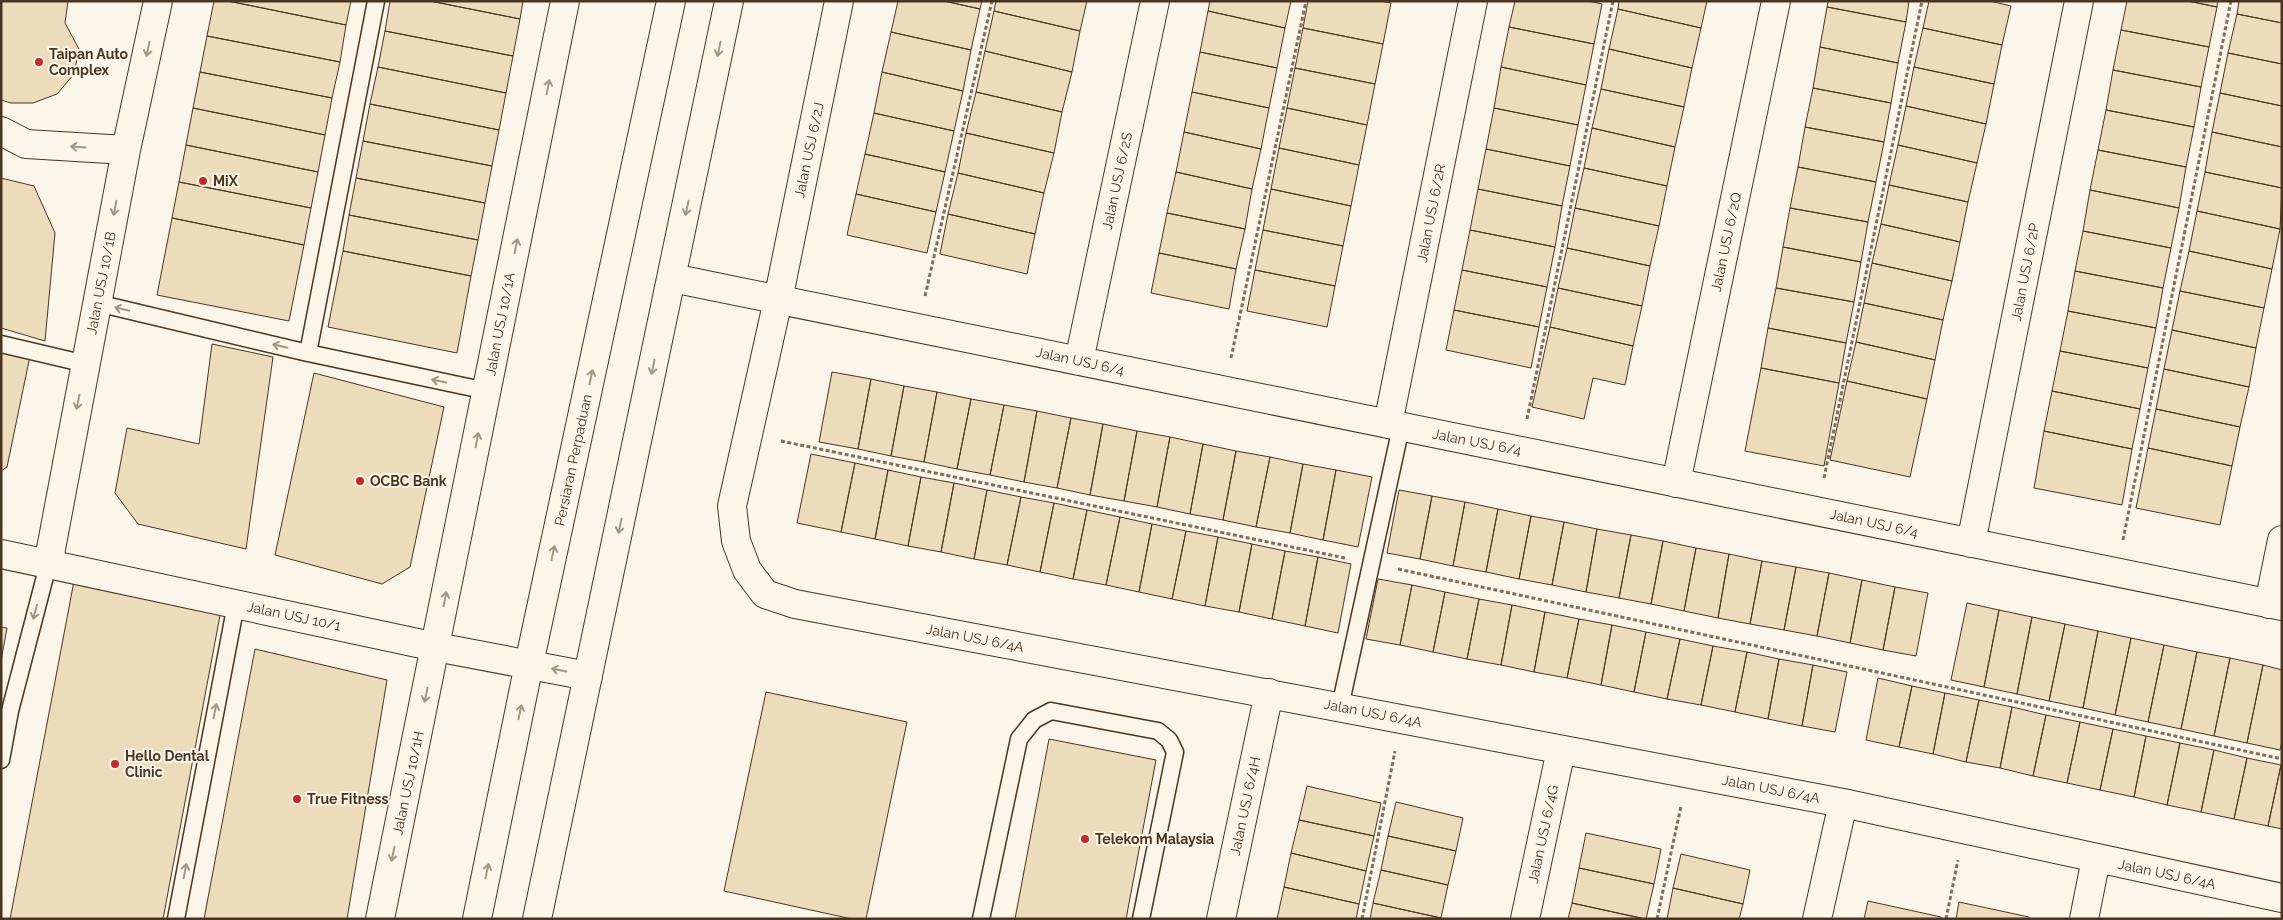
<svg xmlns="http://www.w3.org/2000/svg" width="2283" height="920" font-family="Raleway,sans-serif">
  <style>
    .building { fill: #ecdcbc; stroke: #4a3520 }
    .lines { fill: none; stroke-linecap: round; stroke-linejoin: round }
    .service-casing { stroke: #4a3520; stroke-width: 19 }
    .minor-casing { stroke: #4a3520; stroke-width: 30 }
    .secondary-casing { stroke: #4a3520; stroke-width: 30 }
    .path { stroke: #7f6f5c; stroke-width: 3; stroke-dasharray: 4 2.5; stroke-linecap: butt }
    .service { stroke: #fbf6e9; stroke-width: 16 }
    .minor { stroke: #fbf6e9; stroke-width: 28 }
    .secondary { stroke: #fbf6e9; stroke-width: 28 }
    .oneway { stroke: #a29684 }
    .poi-dot { fill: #c62828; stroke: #fbf6e9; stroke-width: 2 }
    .labels { text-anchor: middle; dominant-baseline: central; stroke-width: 4; stroke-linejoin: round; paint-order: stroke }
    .poi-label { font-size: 14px; font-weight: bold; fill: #4a3520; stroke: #fbf6e9; text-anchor: start }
    .street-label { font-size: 14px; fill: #4a3520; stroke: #fbf6e9 }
  </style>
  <rect width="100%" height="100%" fill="#fbf6e9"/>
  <path class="building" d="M 1,1 L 68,1 L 65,23 L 79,49 L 74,74 L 57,94 L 33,103 L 11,103 L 1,100 Z
    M 214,1 L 228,1 L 346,25 L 340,62 L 207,36 Z
    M 228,1 L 351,1 L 346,25 Z
    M 390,1 L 430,1 L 520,19 L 513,56 L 385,31 Z
    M 430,1 L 523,1 L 520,19 Z
    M 898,1 L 944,1 L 980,9 L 971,50 L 891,32 Z
    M 944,1 L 982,1 L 980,9 Z
    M 996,1 L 1087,1 L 1080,31 L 994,11 Z
    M 1210,1 L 1291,1 L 1285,28 L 1208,11 Z
    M 1308,1 L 1381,1 L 1391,3 L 1383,44 L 1303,28 Z
    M 1515,1 L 1588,1 L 1602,4 L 1594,44 L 1509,27 Z
    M 1619,1 L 1707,1 L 1701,28 L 1618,9 Z
    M 1828,1 L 1909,1 L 1906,22 L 1827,7 Z
    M 1929,1 L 1990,1 L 2011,6 L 2002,45 L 1923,28 Z
    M 2127,1 L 2188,1 L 2217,7 L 2209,47 L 2121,30 Z
    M 2188,1 L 2218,1 L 2217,7 Z
    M 2239,1 L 2282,1 L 2282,23 L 2237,14 Z
    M 1827,7 L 1906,22 L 1898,63 L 1820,47 Z
    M 1618,9 L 1701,28 L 1692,68 L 1609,49 Z
    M 994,11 L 1080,31 L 1072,72 L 985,51 Z
    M 1208,11 L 1285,28 L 1277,68 L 1200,52 Z
    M 2237,14 L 2282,23 L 2282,64 L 2228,53 Z
    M 1509,27 L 1594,44 L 1586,85 L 1501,67 Z
    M 1303,28 L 1383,44 L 1375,84 L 1295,68 Z
    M 1923,28 L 2002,45 L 1994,84 L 1914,67 Z
    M 2121,30 L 2209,47 L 2201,87 L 2113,70 Z
    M 385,31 L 513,56 L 506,93 L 378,67 Z
    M 891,32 L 971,50 L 963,91 L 882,72 Z
    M 207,36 L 340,62 L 332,98 L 200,72 Z
    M 1820,47 L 1898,63 L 1891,103 L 1813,88 Z
    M 1609,49 L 1692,68 L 1684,107 L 1601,89 Z
    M 985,51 L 1072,72 L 1062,112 L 976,92 Z
    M 1200,52 L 1277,68 L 1269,108 L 1192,92 Z
    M 2228,53 L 2282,64 L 2282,106 L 2220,93 Z
    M 378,67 L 506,93 L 499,130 L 370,104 Z
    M 1501,67 L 1586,85 L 1578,125 L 1494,108 Z
    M 1914,67 L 1994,84 L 1986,124 L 1906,106 Z
    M 1295,68 L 1375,84 L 1367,125 L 1287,108 Z
    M 2113,70 L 2201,87 L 2194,127 L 2106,110 Z
    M 200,72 L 332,98 L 325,135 L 193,108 Z
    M 882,72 L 963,91 L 954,131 L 874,113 Z
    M 1813,88 L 1891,103 L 1884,142 L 1805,127 Z
    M 1601,89 L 1684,107 L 1675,147 L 1592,128 Z
    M 976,92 L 1062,112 L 1054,153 L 966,133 Z
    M 1192,92 L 1269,108 L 1261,149 L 1184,132 Z
    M 2220,93 L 2282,106 L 2282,147 L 2212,132 Z
    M 370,104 L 499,130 L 492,166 L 363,141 Z
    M 1906,106 L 1986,124 L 1977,163 L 1898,145 Z
    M 193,108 L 325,135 L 318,172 L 186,145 Z
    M 1287,108 L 1367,125 L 1359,165 L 1279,148 Z
    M 1494,108 L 1578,125 L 1570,166 L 1486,149 Z
    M 2106,110 L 2194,127 L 2186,167 L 2098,150 Z
    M 874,113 L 954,131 L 945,172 L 865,154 Z
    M 1805,127 L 1884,142 L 1876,182 L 1798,167 Z
    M 1592,128 L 1675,147 L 1667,186 L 1584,168 Z
    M 1184,132 L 1261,149 L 1252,189 L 1176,172 Z
    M 2212,132 L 2282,147 L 2282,188 L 2205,172 Z
    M 966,133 L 1054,153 L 1044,193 L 958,173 Z
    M 363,141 L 492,166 L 485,203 L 356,178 Z
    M 186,145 L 318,172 L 311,208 L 179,182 Z
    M 1898,145 L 1977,163 L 1968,202 L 1889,185 Z
    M 1279,148 L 1359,165 L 1351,206 L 1271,189 Z
    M 1486,149 L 1570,166 L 1562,206 L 1478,189 Z
    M 2098,150 L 2186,167 L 2179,208 L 2090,190 Z
    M 865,154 L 945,172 L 936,212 L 856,194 Z
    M 1798,167 L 1876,182 L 1868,222 L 1790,208 Z
    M 1584,168 L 1667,186 L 1659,226 L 1575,208 Z
    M 1176,172 L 1252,189 L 1245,229 L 1167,213 Z
    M 2205,172 L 2282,188 L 2280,229 L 2197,211 Z
    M 958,173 L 1044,193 L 1035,234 L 948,214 Z
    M 1,178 L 34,186 L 55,233 L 45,341 L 1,328 Z
    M 356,178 L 485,203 L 478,240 L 349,215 Z
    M 179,182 L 311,208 L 304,245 L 172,218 Z
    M 1889,185 L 1968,202 L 1960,242 L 1881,224 Z
    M 1271,189 L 1351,206 L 1343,246 L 1263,230 Z
    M 1478,189 L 1562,206 L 1555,247 L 1470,230 Z
    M 2090,190 L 2179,208 L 2171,248 L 2083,231 Z
    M 856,194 L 936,212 L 927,253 L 847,235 Z
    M 1575,208 L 1659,226 L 1650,266 L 1567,248 Z
    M 1790,208 L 1868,222 L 1861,262 L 1783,247 Z
    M 2197,211 L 2280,229 L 2272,269 L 2189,251 Z
    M 1167,213 L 1245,229 L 1236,269 L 1159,253 Z
    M 948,214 L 1035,234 L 1027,274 L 940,254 Z
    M 349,215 L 478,240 L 471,276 L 343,251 Z
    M 172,218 L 304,245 L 289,321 L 157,295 Z
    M 1881,224 L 1960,242 L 1952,281 L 1872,263 Z
    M 1263,230 L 1343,246 L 1335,286 L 1255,270 Z
    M 1470,230 L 1555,247 L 1547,287 L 1462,270 Z
    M 2083,231 L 2171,248 L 2163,288 L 2075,271 Z
    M 1783,247 L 1861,262 L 1854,302 L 1776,288 Z
    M 1567,248 L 1650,266 L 1642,306 L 1558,288 Z
    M 343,251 L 471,276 L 457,353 L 328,327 Z
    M 2189,251 L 2272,269 L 2264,308 L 2180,291 Z
    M 1159,253 L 1236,269 L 1229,309 L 1151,293 Z
    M 1872,263 L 1952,281 L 1943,320 L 1864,303 Z
    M 1255,270 L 1335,286 L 1327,327 L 1247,311 Z
    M 1462,270 L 1547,287 L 1539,327 L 1454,310 Z
    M 2075,271 L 2163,288 L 2156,328 L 2068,311 Z
    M 1558,288 L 1642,306 L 1633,346 L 1550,327 Z
    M 1776,288 L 1854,302 L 1846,343 L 1768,328 Z
    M 2180,291 L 2264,308 L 2256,348 L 2172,330 Z
    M 1864,303 L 1943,320 L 1935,360 L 1856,342 Z
    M 1454,310 L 1539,327 L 1531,368 L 1446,350 Z
    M 2068,311 L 2156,328 L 2148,368 L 2060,351 Z
    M 1550,327 L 1633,346 L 1625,385 L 1593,378 L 1584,419 L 1532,407 Z
    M 1768,328 L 1846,343 L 1839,383 L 1761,368 Z
    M 2172,330 L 2256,348 L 2249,387 L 2164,369 Z
    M 1856,342 L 1935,360 L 1927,399 L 1847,381 Z
    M 212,344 L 273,357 L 246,549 L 138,524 L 115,493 L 127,428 L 199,444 Z
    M 1,350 L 30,356 L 7,467 L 1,471 Z
    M 2060,351 L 2148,368 L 2140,409 L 2052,391 Z
    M 1761,368 L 1839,383 L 1824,466 L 1745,451 Z
    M 2164,369 L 2249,387 L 2240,427 L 2156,409 Z
    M 832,372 L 871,379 L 858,449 L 819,442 Z
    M 314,373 L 444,407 L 410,567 L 382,584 L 275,555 Z
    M 871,379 L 904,386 L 891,456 L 858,449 Z
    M 1847,381 L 1927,399 L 1910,477 L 1830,460 Z
    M 904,386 L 937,392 L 924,462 L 891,456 Z
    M 2052,391 L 2140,409 L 2132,449 L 2044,431 Z
    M 937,392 L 971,399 L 957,469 L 924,462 Z
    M 971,399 L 1004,405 L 990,475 L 957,469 Z
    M 1004,405 L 1037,411 L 1024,482 L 990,475 Z
    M 2156,409 L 2240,427 L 2232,466 L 2148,448 Z
    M 1037,411 L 1071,418 L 1057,488 L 1024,482 Z
    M 1071,418 L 1103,424 L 1090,495 L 1057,488 Z
    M 1103,424 L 1137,431 L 1124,501 L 1090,495 Z
    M 1137,431 L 1170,437 L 1157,507 L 1124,501 Z
    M 2044,431 L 2132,449 L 2122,505 L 2034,488 Z
    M 1170,437 L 1203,444 L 1190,514 L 1157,507 Z
    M 1203,444 L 1236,451 L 1223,520 L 1190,514 Z
    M 2148,448 L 2232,466 L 2220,525 L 2136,508 Z
    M 1236,451 L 1270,457 L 1256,527 L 1223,520 Z
    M 811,454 L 855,463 L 841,532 L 797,523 Z
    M 1270,457 L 1303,464 L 1290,533 L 1256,527 Z
    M 855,463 L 888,470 L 875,539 L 841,532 Z
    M 1303,464 L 1336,470 L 1323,540 L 1290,533 Z
    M 888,470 L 921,477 L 908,546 L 875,539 Z
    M 1336,470 L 1372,477 L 1358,547 L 1323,540 Z
    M 921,477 L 954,483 L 941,552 L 908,546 Z
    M 954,483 L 987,490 L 974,559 L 941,552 Z
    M 987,490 L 1021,497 L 1007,565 L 974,559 Z
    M 1399,490 L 1432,496 L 1420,559 L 1387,553 Z
    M 1432,496 L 1465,502 L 1453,566 L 1420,559 Z
    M 1021,497 L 1054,503 L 1040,572 L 1007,565 Z
    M 1465,502 L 1498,509 L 1486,572 L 1453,566 Z
    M 1054,503 L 1087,510 L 1073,579 L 1040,572 Z
    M 1498,509 L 1531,516 L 1519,579 L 1486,572 Z
    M 1087,510 L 1120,517 L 1106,585 L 1073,579 Z
    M 1531,516 L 1564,522 L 1552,585 L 1519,579 Z
    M 1120,517 L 1152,524 L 1139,592 L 1106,585 Z
    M 1564,522 L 1597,529 L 1586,592 L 1552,585 Z
    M 1152,524 L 1186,531 L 1172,599 L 1139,592 Z
    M 1597,529 L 1631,535 L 1619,598 L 1586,592 Z
    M 1186,531 L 1218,537 L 1205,606 L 1172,599 Z
    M 1631,535 L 1663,541 L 1651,604 L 1619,598 Z
    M 1218,537 L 1252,544 L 1239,612 L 1205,606 Z
    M 1663,541 L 1696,548 L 1684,611 L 1651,604 Z
    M 1252,544 L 1285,551 L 1272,619 L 1239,612 Z
    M 1696,548 L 1729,554 L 1718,618 L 1684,611 Z
    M 1285,551 L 1318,557 L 1305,626 L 1272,619 Z
    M 1729,554 L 1762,561 L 1750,624 L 1718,618 Z
    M 1318,557 L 1351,564 L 1338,633 L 1305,626 Z
    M 1762,561 L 1796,567 L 1784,630 L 1750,624 Z
    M 1796,567 L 1829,573 L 1817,636 L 1784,630 Z
    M 1829,573 L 1862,580 L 1850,643 L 1817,636 Z
    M 1378,579 L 1412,585 L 1400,645 L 1366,639 Z
    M 1862,580 L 1895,587 L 1883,650 L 1850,643 Z
    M 74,581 L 221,610 L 163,919 L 10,919 Z
    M 1412,585 L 1445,592 L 1433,652 L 1400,645 Z
    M 1895,587 L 1928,593 L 1916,656 L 1883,650 Z
    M 1445,592 L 1479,599 L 1467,659 L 1433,652 Z
    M 1479,599 L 1512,605 L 1501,665 L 1467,659 Z
    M 1967,603 L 1999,610 L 1984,687 L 1951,680 Z
    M 1512,605 L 1545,612 L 1534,672 L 1501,665 Z
    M 1999,610 L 2032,617 L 2017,694 L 1984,687 Z
    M 1545,612 L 1579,619 L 1567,678 L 1534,672 Z
    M 2032,617 L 2065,624 L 2049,701 L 2017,694 Z
    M 1579,619 L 1612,625 L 1601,685 L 1567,678 Z
    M 2065,624 L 2098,631 L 2083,708 L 2049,701 Z
    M 1612,625 L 1646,632 L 1634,692 L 1601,685 Z
    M 1,627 L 7,628 L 1,661 Z
    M 2098,631 L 2131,638 L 2115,715 L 2083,708 Z
    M 1646,632 L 1680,639 L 1667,699 L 1634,692 Z
    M 2131,638 L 2164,645 L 2148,722 L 2115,715 Z
    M 1680,639 L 1713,646 L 1701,705 L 1667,699 Z
    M 2164,645 L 2197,652 L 2181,729 L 2148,722 Z
    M 1713,646 L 1747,652 L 1735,712 L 1701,705 Z
    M 255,649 L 387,680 L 347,919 L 204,919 Z
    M 1747,652 L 1779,659 L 1768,719 L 1735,712 Z
    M 2197,652 L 2230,658 L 2214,736 L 2181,729 Z
    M 2230,658 L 2263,665 L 2247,743 L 2214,736 Z
    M 1779,659 L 1813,665 L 1802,726 L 1768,719 Z
    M 1813,665 L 1847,672 L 1835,732 L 1802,726 Z
    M 2263,665 L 2282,670 L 2282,741 L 2280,750 L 2247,743 Z
    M 1878,678 L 1912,686 L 1899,747 L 1866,740 Z
    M 1912,686 L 1945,693 L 1933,754 L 1899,747 Z
    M 766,692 L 907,722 L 866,919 L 852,919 L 724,891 Z
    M 1945,693 L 1979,700 L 1966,762 L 1933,754 Z
    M 1979,700 L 2012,707 L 2000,768 L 1966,762 Z
    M 2012,707 L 2046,715 L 2033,776 L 2000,768 Z
    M 2046,715 L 2080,722 L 2067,783 L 2033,776 Z
    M 2080,722 L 2113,729 L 2100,790 L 2067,783 Z
    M 2113,729 L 2146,736 L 2134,797 L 2100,790 Z
    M 2146,736 L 2180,743 L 2167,805 L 2134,797 Z
    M 1049,739 L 1156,760 L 1126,919 L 1015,919 Z
    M 2180,743 L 2214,750 L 2201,812 L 2167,805 Z
    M 2214,750 L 2247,758 L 2234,819 L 2201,812 Z
    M 2247,758 L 2281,765 L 2268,826 L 2234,819 Z
    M 2281,765 L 2282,766 L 2282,829 L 2268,826 Z
    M 1307,786 L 1381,803 L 1374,836 L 1299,820 Z
    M 1396,802 L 1463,818 L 1456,851 L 1388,836 Z
    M 1299,820 L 1374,836 L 1366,871 L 1291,853 Z
    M 1586,833 L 1661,849 L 1654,884 L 1579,868 Z
    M 1388,836 L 1456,851 L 1448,885 L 1381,870 Z
    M 1291,853 L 1366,871 L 1359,904 L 1284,887 Z
    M 1681,854 L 1750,870 L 1743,904 L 1673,888 Z
    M 1579,868 L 1654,884 L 1646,919 L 1572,903 Z
    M 1381,870 L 1448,885 L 1441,918 L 1373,903 Z
    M 1284,887 L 1359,904 L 1356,919 L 1277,919 Z
    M 1673,888 L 1743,904 L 1739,919 L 1667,919 Z
    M 1868,901 L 1941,917 L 1941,919 L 1864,919 Z
    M 1959,902 L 2029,917 L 2029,919 L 1956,919 Z
    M 1373,903 L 1441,918 L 1370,919 Z
    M 1572,903 L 1644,919 L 1568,919 Z"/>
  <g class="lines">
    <defs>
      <path id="service" d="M 97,303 L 308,353 L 487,391
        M 1,344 L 86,364
        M 308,353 L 376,1
        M 1340,707 L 1401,427
        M 1,760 L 10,711 L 48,565
        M 176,919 L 236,604
        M 981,919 L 1019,739 L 1034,720 L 1051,711 L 1158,731 L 1169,740 L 1175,752 L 1141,919"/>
      <path id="minor" d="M 839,1 L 778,300 L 732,506 L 736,541 L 747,570 L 765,594 L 795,604 L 1843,803 L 2282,898
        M 1,131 L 26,144 L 126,150
        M 672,278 L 2282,606
        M 1079,361 L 1155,1
        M 1388,424 L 1473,1
        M 1676,483 L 1776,1
        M 1971,543 L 2079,1
        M 1,554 L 436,647 L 588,676
        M 48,565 L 126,150 L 158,1
        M 2269,604 L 2282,540
        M 380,919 L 565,1
        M 1221,919 L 1269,693
        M 1525,919 L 1561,750
        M 1817,919 L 1843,803
        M 2084,919 L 2096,859"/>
      <path id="secondary" d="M 477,919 L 529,664 L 671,1
        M 537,919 L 729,1"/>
    </defs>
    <use href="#service" class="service-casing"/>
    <use href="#minor" class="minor-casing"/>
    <use href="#secondary" class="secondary-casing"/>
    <path class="path" d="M 925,296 L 992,1
      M 1231,358 L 1306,1
      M 1527,419 L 1613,1
      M 781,441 L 1345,558
      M 1824,478 L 1922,1
      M 2123,540 L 2231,1
      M 1398,569 L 2282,759
      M 1362,919 L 1395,751
      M 1657,919 L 1681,806
      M 1946,919 L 1958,860"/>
    <use href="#service" class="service"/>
    <use href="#minor" class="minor"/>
    <use href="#secondary" class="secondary"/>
  </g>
  <defs><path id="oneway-shaft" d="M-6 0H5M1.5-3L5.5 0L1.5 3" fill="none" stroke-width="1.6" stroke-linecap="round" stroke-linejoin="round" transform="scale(1.25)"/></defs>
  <g class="oneway">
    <use href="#oneway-shaft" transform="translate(148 49) rotate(102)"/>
    <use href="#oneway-shaft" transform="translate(719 49) rotate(102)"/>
    <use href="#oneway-shaft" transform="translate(548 87) rotate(-79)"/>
    <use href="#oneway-shaft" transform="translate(78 147) rotate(-176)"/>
    <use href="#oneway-shaft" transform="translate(115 208) rotate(101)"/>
    <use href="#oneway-shaft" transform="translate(687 208) rotate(102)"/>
    <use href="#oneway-shaft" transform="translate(516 246) rotate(-79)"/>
    <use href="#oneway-shaft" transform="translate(122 309) rotate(-167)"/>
    <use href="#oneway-shaft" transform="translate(280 346) rotate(-167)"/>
    <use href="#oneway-shaft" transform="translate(653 367) rotate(102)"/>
    <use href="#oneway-shaft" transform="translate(591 377) rotate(-78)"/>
    <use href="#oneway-shaft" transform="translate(439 381) rotate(-168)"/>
    <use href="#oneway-shaft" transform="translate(78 402) rotate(101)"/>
    <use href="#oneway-shaft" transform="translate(477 440) rotate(-79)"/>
    <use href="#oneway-shaft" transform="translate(620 526) rotate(102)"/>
    <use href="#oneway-shaft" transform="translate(553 553) rotate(-78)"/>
    <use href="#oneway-shaft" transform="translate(445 599) rotate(-79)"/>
    <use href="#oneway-shaft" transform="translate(35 612) rotate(105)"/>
    <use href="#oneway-shaft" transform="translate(559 670) rotate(-168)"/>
    <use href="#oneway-shaft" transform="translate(426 695) rotate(102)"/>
    <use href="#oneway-shaft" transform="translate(215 711) rotate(-79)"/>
    <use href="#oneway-shaft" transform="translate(520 712) rotate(-78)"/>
    <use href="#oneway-shaft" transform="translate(393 854) rotate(102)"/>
    <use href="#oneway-shaft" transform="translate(185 871) rotate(-79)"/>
    <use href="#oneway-shaft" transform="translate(487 871) rotate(-78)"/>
  </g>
  <g class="poi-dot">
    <circle cx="39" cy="62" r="5"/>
    <circle cx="203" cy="181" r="5"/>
    <circle cx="360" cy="481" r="5"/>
    <circle cx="115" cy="764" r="5"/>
    <circle cx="297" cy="799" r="5"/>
    <circle cx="1085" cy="839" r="5"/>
  </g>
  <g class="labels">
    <g class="poi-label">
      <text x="49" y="54">Taipan Auto<tspan x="49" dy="16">Complex</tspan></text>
      <text x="213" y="181">MiX</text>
      <text x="370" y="481">OCBC Bank</text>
      <text x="125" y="756">Hello Dental<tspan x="125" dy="16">Clinic</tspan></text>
      <text x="307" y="799">True Fitness</text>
      <text x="1095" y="839">Telekom Malaysia</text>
    </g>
    <g class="street-label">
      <text transform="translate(809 150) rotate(-78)">Jalan USJ 6/2J</text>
      <text transform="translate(1117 181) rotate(-78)">Jalan USJ 6/2S</text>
      <text transform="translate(1431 213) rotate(-79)">Jalan USJ 6/2R</text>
      <text transform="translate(1726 242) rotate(-78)">Jalan USJ 6/2Q</text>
      <text transform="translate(2025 272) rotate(-79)">Jalan USJ 6/2P</text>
      <text transform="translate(101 283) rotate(-79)">Jalan USJ 10/1B</text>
      <text transform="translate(500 324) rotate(-79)">Jalan USJ 10/1A</text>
      <text transform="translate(1080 361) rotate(12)">Jalan USJ 6/4</text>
      <text transform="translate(1477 442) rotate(11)">Jalan USJ 6/4</text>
      <text transform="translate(573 460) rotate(-78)">Persiaran Perpaduan</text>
      <text transform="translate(1874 523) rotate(12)">Jalan USJ 6/4</text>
      <text transform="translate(294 616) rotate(12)">Jalan USJ 10/1</text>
      <text transform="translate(975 638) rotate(11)">Jalan USJ 6/4A</text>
      <text transform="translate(1373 713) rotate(11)">Jalan USJ 6/4A</text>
      <text transform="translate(408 783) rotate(-78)">Jalan USJ 10/1H</text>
      <text transform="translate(1771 789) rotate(11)">Jalan USJ 6/4A</text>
      <text transform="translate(1245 806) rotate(-78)">Jalan USJ 6/4H</text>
      <text transform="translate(1543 834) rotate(-78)">Jalan USJ 6/4G</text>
      <text transform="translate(2167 874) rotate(12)">Jalan USJ 6/4A</text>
    </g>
  </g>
  <rect width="2283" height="920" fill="none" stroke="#4a3520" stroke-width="5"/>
</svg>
